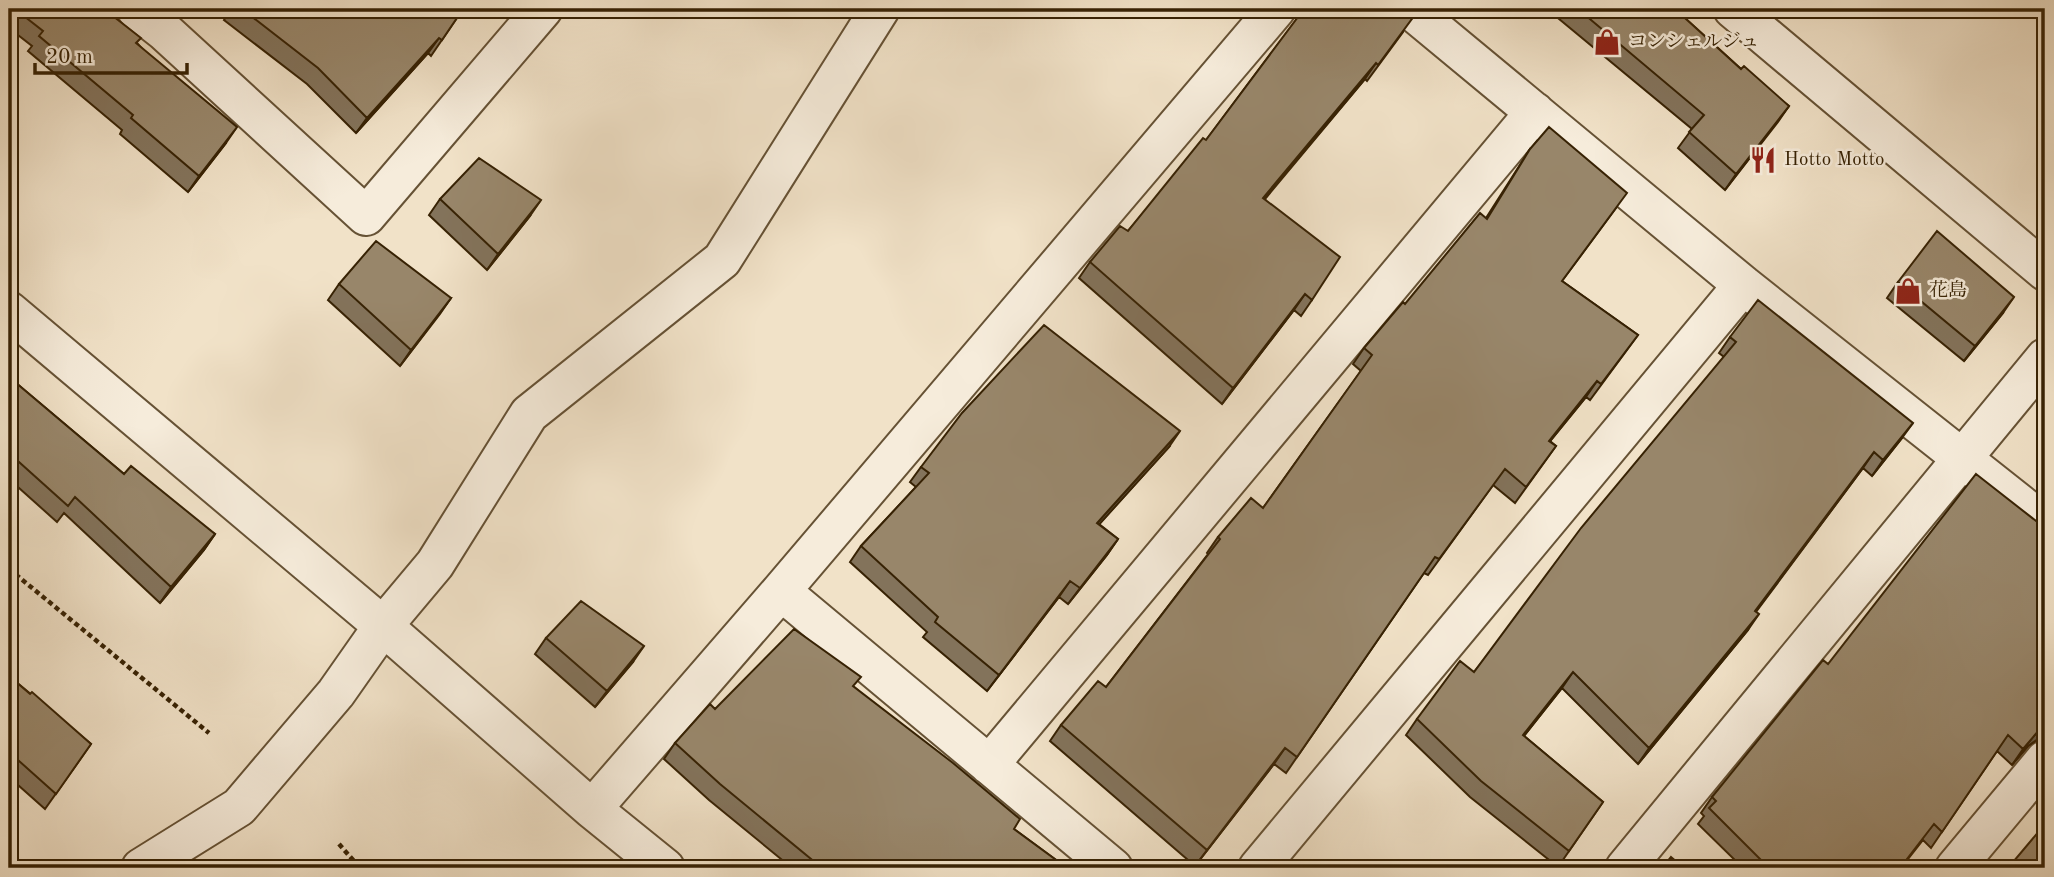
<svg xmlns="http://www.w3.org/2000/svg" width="2054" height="877" font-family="'Old Standard TT','Noto Serif JP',serif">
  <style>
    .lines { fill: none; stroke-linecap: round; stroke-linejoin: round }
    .minor-casing { stroke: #665235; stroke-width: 42 }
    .path { stroke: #372204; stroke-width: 4.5; stroke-dasharray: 5 3.5; stroke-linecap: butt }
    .minor { stroke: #f6ecdb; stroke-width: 38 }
    .wall { fill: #83735b; stroke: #372204; stroke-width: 2 }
    .shaded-wall { fill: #6a5e4a; stroke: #372204; stroke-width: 2 }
    .building { fill: #98866a; stroke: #372204; stroke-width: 2 }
    .labels { text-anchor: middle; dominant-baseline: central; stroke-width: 5; stroke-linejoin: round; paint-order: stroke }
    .poi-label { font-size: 19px; fill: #372204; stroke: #f6ecdb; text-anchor: start }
  </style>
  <rect width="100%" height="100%" fill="#f1e2c8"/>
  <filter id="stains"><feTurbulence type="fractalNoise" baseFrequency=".00286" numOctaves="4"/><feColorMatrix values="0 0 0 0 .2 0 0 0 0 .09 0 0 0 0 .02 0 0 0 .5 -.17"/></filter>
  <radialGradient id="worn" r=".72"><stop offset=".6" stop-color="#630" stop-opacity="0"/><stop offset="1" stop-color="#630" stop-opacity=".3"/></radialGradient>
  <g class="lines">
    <defs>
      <path id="minor" d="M 136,9 L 164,31 L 366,216 L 543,9
        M 1410,9 L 1743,285 L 2045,524
        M 1733,9 L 2045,271
        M 9,311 L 383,626 L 592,809 L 665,868
        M 781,591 L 1113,868
        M 989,765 L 1535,112
        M 592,809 L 781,591 L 1276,9
        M 141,868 L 239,807 L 336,693 L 383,626 L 435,564 L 529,414 L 722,260 L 880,9
        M 1258,868 L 1743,285
        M 1625,868 L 2045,358
        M 1955,868 L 2045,760"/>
    </defs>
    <use href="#minor" class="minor-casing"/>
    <path class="path" d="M 9,569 L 209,733
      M 339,844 L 360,868"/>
    <use href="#minor" class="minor"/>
  </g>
  <path class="wall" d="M 9,9 L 104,9 L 137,43 L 226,143 L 188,192 L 120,134 L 122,130 L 28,51 L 32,46 L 9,28 Z
    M 232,9 L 463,9 L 431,56 L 428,53 L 356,133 L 307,84 L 224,20 Z
    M 1300,9 L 1407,9 L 1403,32 L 1367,81 L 1365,79 L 1265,199 L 1312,300 L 1301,316 L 1294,310 L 1222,404 L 1079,278 L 1090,262 L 1128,231 L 1206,140 L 1296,20 L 1298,12 Z
    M 1547,9 L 1675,9 L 1741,69 L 1789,106 L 1725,190 L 1678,148 L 1692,129 Z
    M 1530,149 L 1616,208 L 1562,281 L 1638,335 L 1590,400 L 1586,397 L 1550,441 L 1556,446 L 1515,503 L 1493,485 L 1428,575 L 1424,573 L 1286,773 L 1274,764 L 1195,866 L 1050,741 L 1061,725 L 1106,687 L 1208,554 L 1207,553 L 1218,537 L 1263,508 L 1361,371 L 1353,364 L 1364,348 L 1486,218 Z
    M 440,199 L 530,216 L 487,270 L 429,215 Z
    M 1898,282 L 2003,313 L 1964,361 L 1887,298 Z
    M 339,284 L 451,298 L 400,366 L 328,300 Z
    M 1730,337 L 1902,438 L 1872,476 L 1863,468 L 1756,612 L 1748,630 L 1638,764 L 1562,688 L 1524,736 L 1603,802 L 1558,867 L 1470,797 L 1406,735 L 1417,719 L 1474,672 L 1724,357 L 1719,353 Z
    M 9,377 L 124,474 L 215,534 L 204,550 L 160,603 L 64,513 L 57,522 L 9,479 Z
    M 1169,447 L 1099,524 L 1118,539 L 1107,555 L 1068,604 L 1059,597 L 987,691 L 923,637 L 927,632 L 850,562 L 861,546 L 916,487 L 910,482 L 921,467 Z
    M 546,638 L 633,662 L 595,707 L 535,654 Z
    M 1828,664 L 2044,681 L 2038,739 L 2028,746 L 2012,765 L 1997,751 L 1931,848 L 1923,840 L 1901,868 L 1743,868 L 1698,824 L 1704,816 L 1701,813 L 1712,797 Z
    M 9,676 L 91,744 L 45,809 L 9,777 Z
    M 854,687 L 1014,829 L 1067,868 L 792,868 L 709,800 L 664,759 L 675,743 L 715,709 Z"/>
  <path class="shaded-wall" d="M 439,38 L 428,53 L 356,133 L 367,118 Z
    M 1376,63 L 1365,79 L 1252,213 L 1263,198 Z
    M 1789,106 L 1778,122 L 1725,190 L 1736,174 Z
    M 237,127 L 226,143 L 188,192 L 199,176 Z
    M 541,200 L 530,216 L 487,270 L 498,254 Z
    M 1305,294 L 1294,310 L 1222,404 L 1233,388 Z
    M 2014,297 L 2003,313 L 1964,361 L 1975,346 Z
    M 451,298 L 440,314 L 400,366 L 411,350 Z
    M 1597,381 L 1586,397 L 1538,456 L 1549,441 Z
    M 1913,423 L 1902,438 L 1872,476 L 1883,460 Z
    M 1180,431 L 1169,447 L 1086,539 L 1097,523 Z
    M 1874,452 L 1863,468 L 1744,627 L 1755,611 Z
    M 215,534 L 204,550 L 160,603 L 171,587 Z
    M 1118,539 L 1107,555 L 1068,604 L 1080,588 Z
    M 1070,581 L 1059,597 L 987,691 L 999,675 Z
    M 1759,614 L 1748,630 L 1638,764 L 1649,748 Z
    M 644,646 L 633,662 L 595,707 L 607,691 Z
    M 1573,672 L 1562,688 L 1512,751 L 1523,735 Z
    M 2045,726 L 2045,739 L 2038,739 L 2028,746 L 2012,765 L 2023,749 L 2039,730 Z
    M 1285,748 L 1274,764 L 1195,866 L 1207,850 Z"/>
  <path class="building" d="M 15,9 L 104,9 L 141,38 L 136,43 L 237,127 L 199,176 L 131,118 L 133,115 L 39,36 L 43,31 Z
    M 242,9 L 463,9 L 442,40 L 439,38 L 367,118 L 318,68 Z
    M 1304,9 L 1407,9 L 1414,16 L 1378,65 L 1376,63 L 1263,198 L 1340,257 L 1312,300 L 1305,294 L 1233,388 L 1090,262 L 1120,226 L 1128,231 L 1203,138 L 1206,140 Z
    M 1578,9 L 1675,9 L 1741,69 L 1744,66 L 1789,106 L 1736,174 L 1689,132 L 1704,115 Z
    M 1549,127 L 1627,193 L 1562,281 L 1638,335 L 1601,384 L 1597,381 L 1549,441 L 1556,446 L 1526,487 L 1505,469 L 1439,559 L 1435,557 L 1297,757 L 1285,748 L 1207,850 L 1061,725 L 1098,681 L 1106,687 L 1220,539 L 1218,537 L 1251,498 L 1263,508 L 1372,355 L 1364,348 L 1403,302 L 1405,304 L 1480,213 L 1487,219 L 1530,149 Z
    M 479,158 L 541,200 L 498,254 L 440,199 Z
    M 1937,231 L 2014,297 L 1975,346 L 1898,282 Z
    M 376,241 L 451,298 L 411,350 L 339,284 Z
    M 1758,300 L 1913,423 L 1883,460 L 1874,452 L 1755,611 L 1759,614 L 1649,748 L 1573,672 L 1523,735 L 1603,802 L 1569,851 L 1481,781 L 1417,719 L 1460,661 L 1474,672 L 1581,528 L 1736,342 L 1730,337 Z
    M 1044,325 L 1180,431 L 1097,523 L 1118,539 L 1080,588 L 1070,581 L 999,675 L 935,622 L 938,617 L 861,546 L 929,473 L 921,467 L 962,413 Z
    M 9,377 L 124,474 L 131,466 L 215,534 L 171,587 L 75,497 L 68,506 L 9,453 Z
    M 1976,474 L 2045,528 L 2045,676 L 2043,679 L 2045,681 L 2045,726 L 2039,730 L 2023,749 L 2008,735 L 1942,832 L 1934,824 L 1900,868 L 1769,868 L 1709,808 L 1716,801 L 1712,797 L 1823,660 L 1828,664 Z
    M 581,601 L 644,646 L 607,691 L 546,638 Z
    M 794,629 L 861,677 L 853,686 L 953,763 L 1020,819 L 1014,829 L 1067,868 L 822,868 L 720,784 L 675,743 L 710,704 L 715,709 Z
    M 9,676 L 30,694 L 32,692 L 91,744 L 56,794 L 9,752 Z
    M 2045,824 L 2045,868 L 2008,868 Z
    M 1671,857 L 1684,868 L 1662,868 Z"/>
  <defs>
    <symbol id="shop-bare" viewBox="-9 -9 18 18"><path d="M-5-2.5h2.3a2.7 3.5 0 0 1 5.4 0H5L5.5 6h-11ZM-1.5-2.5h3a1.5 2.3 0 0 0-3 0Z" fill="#8f2418" stroke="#f6ecdb" stroke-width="2.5" paint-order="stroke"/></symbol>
    <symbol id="restaurant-bare" viewBox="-9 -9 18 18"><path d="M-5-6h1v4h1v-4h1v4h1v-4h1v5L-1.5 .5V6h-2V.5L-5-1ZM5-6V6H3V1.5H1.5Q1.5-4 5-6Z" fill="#8f2418" stroke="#f6ecdb" stroke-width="2.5" paint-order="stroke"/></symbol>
  </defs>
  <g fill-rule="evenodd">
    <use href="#shop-bare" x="1588" y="23" width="38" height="38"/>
    <use href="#restaurant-bare" x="1744" y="141" width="38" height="38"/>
    <use href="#shop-bare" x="1889" y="272" width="38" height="38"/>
  </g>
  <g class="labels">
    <g class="poi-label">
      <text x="1628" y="42">コンシェルジュ</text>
      <text x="1784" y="160">Hotto Motto</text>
      <text x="1929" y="291">花島</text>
    </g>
  </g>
  <rect width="2054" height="877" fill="none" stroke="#f1e2c8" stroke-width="35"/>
  <rect x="10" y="10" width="2033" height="856" fill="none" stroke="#372204" stroke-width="3.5"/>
  <rect x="18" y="18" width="2019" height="842" fill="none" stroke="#372204" stroke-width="2"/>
  <path d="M35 63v10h152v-10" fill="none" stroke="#372204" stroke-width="3.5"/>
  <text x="46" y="63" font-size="21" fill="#372204" stroke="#f6ecdb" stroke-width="5" paint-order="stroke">20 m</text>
  <rect width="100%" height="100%" filter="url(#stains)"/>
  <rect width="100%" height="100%" fill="url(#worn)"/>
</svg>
